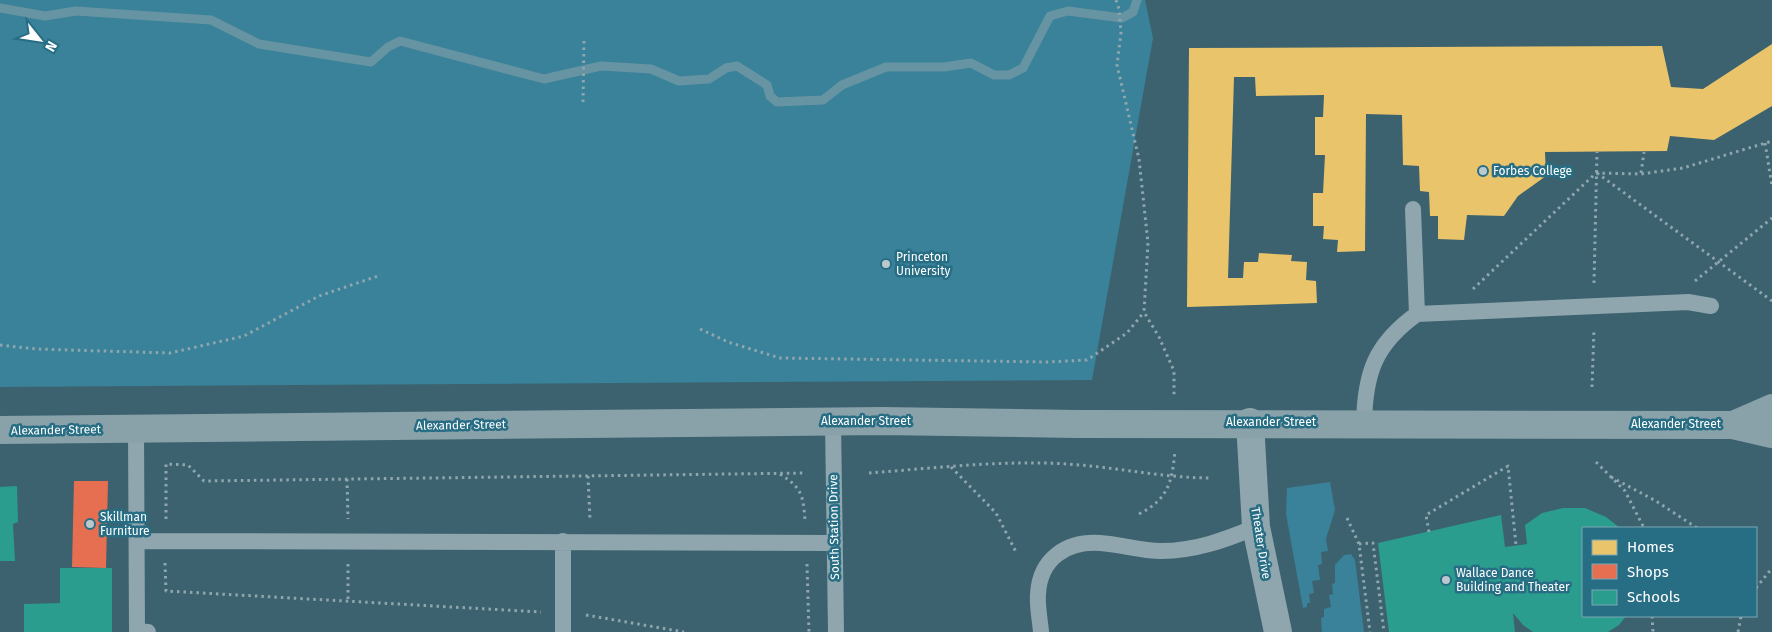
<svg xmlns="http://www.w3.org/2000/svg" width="1772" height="632" font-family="'Fira Sans',sans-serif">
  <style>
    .green { fill: #398299 }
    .homes { fill: #e9c46a }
    .shops { fill: #e76f51 }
    .schools { fill: #2a9d8f }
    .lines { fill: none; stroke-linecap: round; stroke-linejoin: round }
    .stream { stroke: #6694a3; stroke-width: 9 }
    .path { stroke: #8fa6ae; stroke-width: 3; stroke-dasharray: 2.5 4; stroke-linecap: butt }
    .lane { stroke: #8fa6ae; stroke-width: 16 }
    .street { stroke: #8fa6ae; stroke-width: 28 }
    .secondary { stroke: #89a2aa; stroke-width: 28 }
    .poi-dot { fill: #bbc8cd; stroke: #276d84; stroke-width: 2 }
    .labels { text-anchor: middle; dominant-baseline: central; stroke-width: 5; stroke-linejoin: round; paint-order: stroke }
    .poi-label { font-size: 12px; fill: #fff; stroke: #276d84; text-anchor: start }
    .street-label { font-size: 12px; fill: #fff; stroke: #276d84 }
  </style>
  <rect width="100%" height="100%" fill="#3c626f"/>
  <path class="green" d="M 0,0 L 1145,0 L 1153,38 L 1092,380 L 0,387 Z
    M 1330,482 L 1335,510 L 1326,539 L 1328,551 L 1321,552 L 1322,564 L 1318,565 L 1320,580 L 1312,581 L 1314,593 L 1309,594 L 1310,603 L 1307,603 L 1307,607 L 1303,608 L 1286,514 L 1287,488 Z
    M 1351,554 L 1355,560 L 1364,632 L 1322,632 L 1321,618 L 1324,617 L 1324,609 L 1331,607 L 1329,595 L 1333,594 L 1332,584 L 1335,583 L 1335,565 L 1344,555 Z"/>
  <path class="homes" d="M 1772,44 L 1772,106 L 1714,140 L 1670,136 L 1667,151 L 1545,152 L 1546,176 L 1518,196 L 1504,216 L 1467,215 L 1464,240 L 1438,239 L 1438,216 L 1430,216 L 1429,192 L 1420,191 L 1419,166 L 1403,165 L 1402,115 L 1366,114 L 1365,251 L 1337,252 L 1338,240 L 1323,239 L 1324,226 L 1313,226 L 1313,193 L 1323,193 L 1325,155 L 1315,155 L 1315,117 L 1323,117 L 1324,95 L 1256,96 L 1255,77 L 1234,77 L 1228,278 L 1243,278 L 1244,262 L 1258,262 L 1259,253 L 1292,255 L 1291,261 L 1307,262 L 1306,280 L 1316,281 L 1317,303 L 1187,307 L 1189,48 L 1662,46 L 1671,87 L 1703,89 Z"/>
  <path class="shops" d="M 74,481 L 108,481 L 106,568 L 72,567 Z"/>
  <path class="schools" d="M 17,486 L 18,522 L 13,524 L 15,561 L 0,561 L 0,487 Z
    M 1563,508 L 1585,508 L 1606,517 L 1620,528 L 1583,528 L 1583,616 L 1626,616 L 1619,625 L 1608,632 L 1533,632 L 1523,625 L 1513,613 L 1515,632 L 1389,632 L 1378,543 L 1501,515 L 1505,547 L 1527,544 L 1525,525 L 1542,513 Z
    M 60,568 L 112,568 L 112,632 L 24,632 L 24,604 L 60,603 Z"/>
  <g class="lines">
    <path class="stream" d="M 0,8 L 45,16 L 76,11 L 211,20 L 259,44 L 371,62 L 388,47 L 400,41 L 544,79 L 601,66 L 651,69 L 679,81 L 709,79 L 726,68 L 737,66 L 767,85 L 770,96 L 777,102 L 823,100 L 842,85 L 886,67 L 944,67 L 971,63 L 994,75 L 1009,75 L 1023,68 L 1050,16 L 1068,11 L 1122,18 L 1133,12 L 1137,0"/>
    <path class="path" d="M 1116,0 L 1119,9 L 1121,33 L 1117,65 L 1139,159 L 1148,243 L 1144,312 L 1159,337 L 1174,371 L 1174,396
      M 583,102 L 584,39
      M 1765,143 L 1772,186
      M 1597,173 L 1772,301
      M 1641,173 L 1644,152
      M 1695,281 L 1772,218
      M 1594,283 L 1597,152
      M 1473,289 L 1596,173 L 1641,174 L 1683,168 L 1772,141
      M 700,329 L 728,342 L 780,358 L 1047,362 L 1087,360 L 1127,333 L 1144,312
      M 0,345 L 36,349 L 170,353 L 244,336 L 319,296 L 381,275
      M 1592,387 L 1594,329
      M 1596,462 L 1625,491 L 1644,528
      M 951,467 L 996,513 L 1016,552
      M 869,473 C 935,468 1002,460 1067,464 C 1116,467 1163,478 1211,478
      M 780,474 C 802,488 803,495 805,520
      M 588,476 L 590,520
      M 1611,477 L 1656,501 L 1697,528
      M 347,479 L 348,519
      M 1139,514 C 1169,499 1172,481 1175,451
      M 1347,518 L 1359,544 L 1370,632
      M 166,519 L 166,464 L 188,465 L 204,481 L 806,473
      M 1429,532 L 1426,515 L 1508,466 L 1516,545
      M 1359,544 L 1373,543 L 1384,632
      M 165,563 L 166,591 L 541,612
      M 348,564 L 348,601
      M 807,564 L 809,632
      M 1756,588 L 1772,568
      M 586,615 L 684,632
      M 1652,616 L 1653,632
      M 1738,632 L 1741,616"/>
    <path class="lane" d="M 1413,209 L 1417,314
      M 833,421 L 836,632
      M 1364,423 C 1365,373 1375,344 1417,314 L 1688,302 L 1711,306
      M 136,429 L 137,631 L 148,632
      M 137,541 L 835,543
      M 563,541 L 563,632
      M 1041,632 C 1040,620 1037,606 1038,594 C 1040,558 1067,541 1100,543 C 1120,544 1140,551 1161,551 C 1195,551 1225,540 1256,527"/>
    <path class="street" d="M 1250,422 L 1256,527 L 1278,632"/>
    <path class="secondary" d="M 1733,425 L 1772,408
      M 0,430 L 882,421 L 1078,424 L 1733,425 L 1772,434"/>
  </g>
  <g class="poi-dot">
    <circle cx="1483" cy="171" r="5"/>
    <circle cx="886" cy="264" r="5"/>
    <circle cx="90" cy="524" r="5"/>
    <circle cx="1446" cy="580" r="5"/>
  </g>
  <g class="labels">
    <g class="poi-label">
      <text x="1493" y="171">Forbes College</text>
      <text x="896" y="257">Princeton<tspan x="896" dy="14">University</tspan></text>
      <text x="100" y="517">Skillman<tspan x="100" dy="14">Furniture</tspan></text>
      <text x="1456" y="573">Wallace Dance<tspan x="1456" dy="14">Building and Theater</tspan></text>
    </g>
    <g class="street-label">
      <text x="866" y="421">Alexander Street</text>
      <text x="1271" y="422">Alexander Street</text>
      <text x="1676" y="424">Alexander Street</text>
      <text transform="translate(461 425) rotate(-1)">Alexander Street</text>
      <text transform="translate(56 430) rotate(-1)">Alexander Street</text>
      <text transform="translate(834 527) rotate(-91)">South Station Drive</text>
      <text transform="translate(1261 543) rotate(81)">Theater Drive</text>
    </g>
  </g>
  <rect x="1582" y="527" width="175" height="90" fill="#276d84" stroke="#7da7b5"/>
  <rect x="1592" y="540" width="25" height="15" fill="#e9c46a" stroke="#7da7b5"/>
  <text x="1627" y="552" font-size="15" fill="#ffffff">Homes</text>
  <rect x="1592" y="564" width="25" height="15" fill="#e76f51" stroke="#7da7b5"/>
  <text x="1627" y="577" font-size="15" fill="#ffffff">Shops</text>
  <rect x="1592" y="590" width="25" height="15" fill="#2a9d8f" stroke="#7da7b5"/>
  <text x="1627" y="602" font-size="15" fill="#ffffff">Schools</text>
  <g transform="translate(40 40) rotate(120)" stroke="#276d84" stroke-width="4" paint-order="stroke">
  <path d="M0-4L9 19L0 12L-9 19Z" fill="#ffffff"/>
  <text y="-8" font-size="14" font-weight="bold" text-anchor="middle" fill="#ffffff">N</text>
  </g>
</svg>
